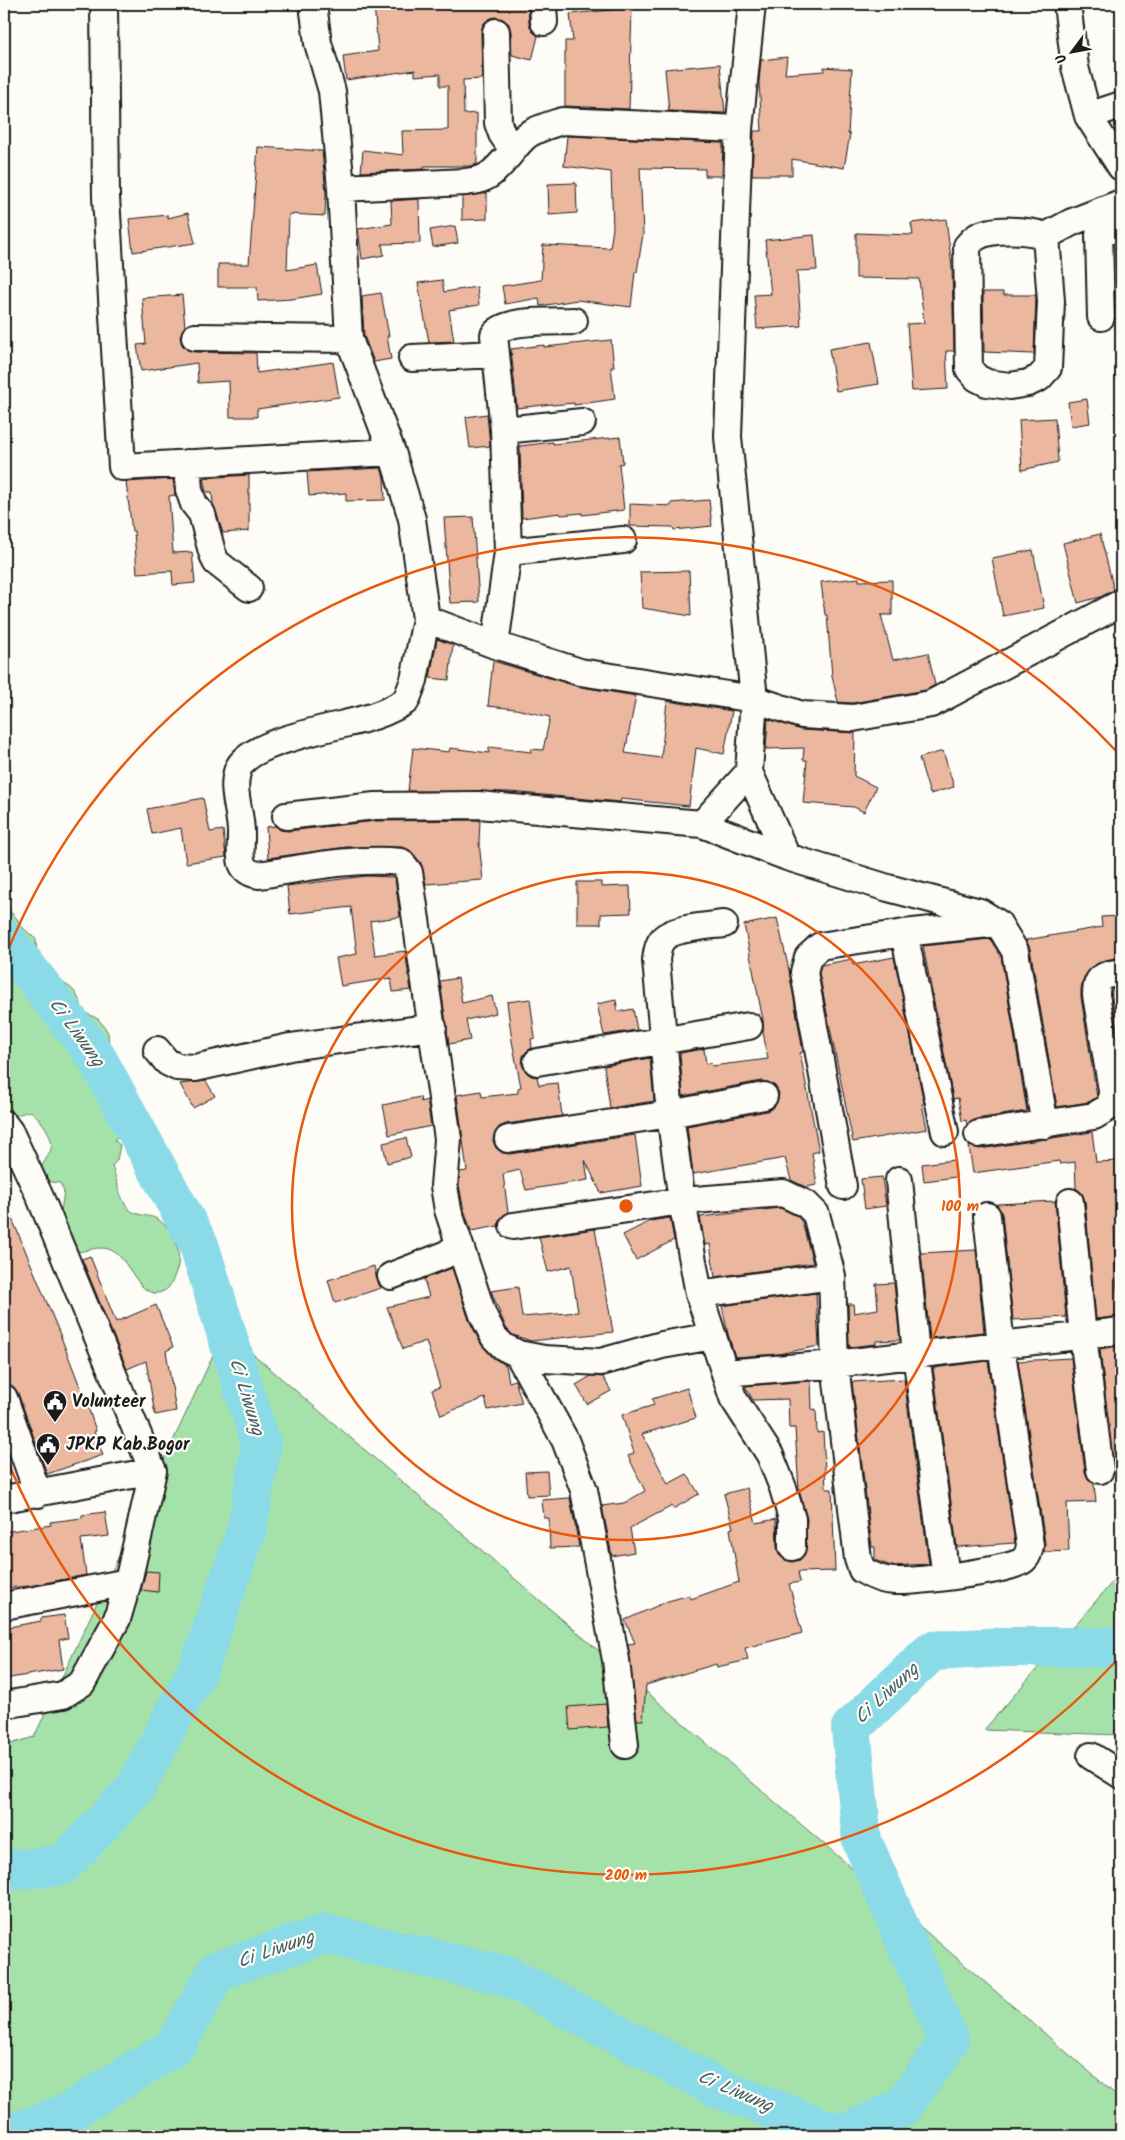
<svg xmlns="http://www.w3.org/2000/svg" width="1125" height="2140" font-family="Kalam,sans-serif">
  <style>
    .green { fill: #a5e2aa; stroke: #607f63 }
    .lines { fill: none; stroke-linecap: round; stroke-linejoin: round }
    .river { stroke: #8adae7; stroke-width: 40 }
    .building { fill: #ecb79f; stroke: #1c1c1c }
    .minor-casing { stroke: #1c1c1c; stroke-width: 30 }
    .minor { stroke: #fdfcf7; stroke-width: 26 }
    .ring { fill: none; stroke: #e8590c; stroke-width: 2.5 }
    .labels { text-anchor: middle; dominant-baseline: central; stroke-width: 4.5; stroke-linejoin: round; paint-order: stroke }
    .poi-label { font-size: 18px; font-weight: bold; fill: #1c1c1c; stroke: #fdfcf7; text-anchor: start }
    .water-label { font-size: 19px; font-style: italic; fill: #425e63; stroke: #fdfcf7 }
    .centre { fill: #e8590c; stroke: #fdfcf7; stroke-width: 2.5 }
    .ring-label { font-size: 15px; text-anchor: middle; font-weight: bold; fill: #e8590c; stroke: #fdfcf7; stroke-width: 4.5; stroke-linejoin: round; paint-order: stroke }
  </style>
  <rect width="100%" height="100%" fill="#fdfcf7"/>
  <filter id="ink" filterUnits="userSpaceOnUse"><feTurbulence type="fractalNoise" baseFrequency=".02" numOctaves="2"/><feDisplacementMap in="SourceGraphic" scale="10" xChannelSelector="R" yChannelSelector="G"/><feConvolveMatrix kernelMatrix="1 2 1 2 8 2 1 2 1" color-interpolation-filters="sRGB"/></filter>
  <g filter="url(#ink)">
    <path class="green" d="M 4,891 L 9,911 L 15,916 L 23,928 L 36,939 L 38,970 C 44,976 49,977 56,980 C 75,987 77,994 84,1012 L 98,1019 L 104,1026 L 108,1033 L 110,1057 L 122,1080 L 137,1099 L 140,1106 L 137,1122 L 114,1140 L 120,1145 L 117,1160 L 112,1166 C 117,1179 119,1199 129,1209 C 137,1217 148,1214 157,1219 C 172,1227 183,1253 177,1269 C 174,1276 172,1287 164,1291 C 138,1304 130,1254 108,1249 C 98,1246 87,1251 77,1252 L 65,1242 L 60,1218 L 64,1191 L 60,1183 L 44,1181 L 40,1174 C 41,1163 49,1157 51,1149 C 54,1134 40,1120 31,1111 C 23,1112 18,1116 10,1116 L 4,1111 Z
      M 225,1330 L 1121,2099 L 1121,2136 L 4,2136 L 4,1746 L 34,1737 Z
      M 1121,1572 L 1121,1735 L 984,1730 Z"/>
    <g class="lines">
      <path class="river" d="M 4,938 L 95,1055 L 199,1245 L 261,1445 L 247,1529 L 199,1667 L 134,1790 L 63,1865 L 4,1871
        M 6,2136 L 68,2113 L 175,2046 L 217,1971 L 324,1934 L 507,1976 L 718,2088 L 841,2135 L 902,2108 L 949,2041 L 862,1841 L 851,1728 L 932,1651 L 1004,1647 L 1121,1647"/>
    </g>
    <path class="building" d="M 374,4 L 423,4 L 423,6 L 528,4 L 529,23 L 532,31 L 538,36 L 532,60 L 512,55 L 511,32 L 509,24 L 503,19 L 495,17 L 489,19 L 483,24 L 481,32 L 482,79 L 463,80 L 464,114 L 477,113 L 477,164 L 470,166 L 424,166 L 424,169 L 361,172 L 363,150 L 403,155 L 402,131 L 448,130 L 448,86 L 440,86 L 440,74 L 415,76 L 415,70 L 346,80 L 343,56 L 378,51 Z
      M 632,8 L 629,109 L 565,106 L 565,41 L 573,41 L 570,14 Z
      M 787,57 L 785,74 L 824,71 L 824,67 L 852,69 L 848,134 L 850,134 L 844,168 L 792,159 L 792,175 L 752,175 L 754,131 L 762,131 L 759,82 L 761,60 Z
      M 720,64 L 725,113 L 669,111 L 665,69 Z
      M 567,136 L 723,143 L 722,176 L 705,176 L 705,169 L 640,168 L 643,234 L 637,272 L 635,272 L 631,307 L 577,300 L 540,306 L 539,298 L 505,304 L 502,286 L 541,280 L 543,245 L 610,248 L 613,228 L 611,172 L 564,166 Z
      M 258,147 L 322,151 L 326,194 L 325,216 L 289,214 L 287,270 L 317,265 L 322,294 L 292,299 L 258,301 L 257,287 L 218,287 L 218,264 L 249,264 Z
      M 576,183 L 577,213 L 549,215 L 548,184 Z
      M 487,193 L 487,219 L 462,220 L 462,197 Z
      M 419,199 L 420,243 L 382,244 L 384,255 L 362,259 L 358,229 L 392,224 L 391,201 Z
      M 188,213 L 195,243 L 133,252 L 129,219 L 168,215 L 168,218 Z
      M 946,219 L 952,267 L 954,351 L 946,351 L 948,389 L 912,391 L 907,324 L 924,323 L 919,279 L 856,278 L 856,233 L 913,235 L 911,223 Z
      M 455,226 L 458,243 L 433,247 L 430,230 Z
      M 814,235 L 817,270 L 797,271 L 801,326 L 757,329 L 754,295 L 771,294 L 765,240 Z
      M 442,280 L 444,292 L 477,287 L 479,305 L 449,310 L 454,341 L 429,342 L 418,283 Z
      M 983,292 L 1003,292 L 1003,295 L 1036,295 L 1034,354 L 984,352 Z
      M 381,293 L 389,336 L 387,336 L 391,359 L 374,362 L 364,336 L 362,296 Z
      M 182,295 L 185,326 L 180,337 L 182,345 L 187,350 L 195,352 L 256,353 L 257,373 L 333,362 L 339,397 L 257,409 L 257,417 L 230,417 L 229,381 L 198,383 L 197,363 L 141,371 L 137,345 L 146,344 L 142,298 Z
      M 611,340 L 614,367 L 611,367 L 615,399 L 574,405 L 574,403 L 552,405 L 552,404 L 517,408 L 511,349 L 544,345 L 544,347 Z
      M 871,342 L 879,384 L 836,391 L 829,349 Z
      M 1087,399 L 1090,423 L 1071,426 L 1068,402 Z
      M 487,414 L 490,446 L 470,448 L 466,417 Z
      M 1055,418 L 1058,462 L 1022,470 L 1019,420 Z
      M 620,437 L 623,463 L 619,464 L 624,510 L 582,515 L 582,513 L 561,515 L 560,513 L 522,518 L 520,446 L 553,442 L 553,444 Z
      M 381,468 L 384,477 L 385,500 L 346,501 L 346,493 L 309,496 L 307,472 Z
      M 249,475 L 249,531 L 223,533 L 213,504 L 212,492 L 206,492 L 203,478 Z
      M 173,479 L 175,495 L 169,496 L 173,553 L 192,552 L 195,583 L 173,585 L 172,571 L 137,573 L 134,531 L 132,531 L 126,482 Z
      M 709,500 L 712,526 L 674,530 L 673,527 L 630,526 L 630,504 L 671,506 L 671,503 Z
      M 473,517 L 479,602 L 450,603 L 444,518 Z
      M 1100,534 L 1114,590 L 1100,597 L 1078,603 L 1063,543 Z
      M 1033,550 L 1044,608 L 1003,616 L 992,558 Z
      M 689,571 L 691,616 L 642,608 L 640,572 Z
      M 859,578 L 859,581 L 892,580 L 892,615 L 881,615 L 893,660 L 928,653 L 935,685 L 926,690 L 852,703 L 838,702 L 832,676 L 827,615 L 825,615 L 821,582 Z
      M 437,639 L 453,645 L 449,680 L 430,678 Z
      M 493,661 L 576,686 L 636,696 L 625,753 L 661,758 L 667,701 L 732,711 L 724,754 L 696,748 L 689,806 L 621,799 L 620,802 L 510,792 L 408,791 L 413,748 L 449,752 L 450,748 L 489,753 L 489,747 L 531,752 L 531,749 L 543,750 L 550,717 L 516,709 L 488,706 Z
      M 768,719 L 801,730 L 855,733 L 854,776 L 876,787 L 864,812 L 854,807 L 803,803 L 807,760 L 803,760 L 804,748 L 766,749 Z
      M 943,751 L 954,787 L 930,794 L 919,758 Z
      M 203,798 L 210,832 L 223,830 L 226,857 L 186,863 L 181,828 L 152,834 L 147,809 Z
      M 480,820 L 479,842 L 483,880 L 426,884 L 421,863 L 412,852 L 402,847 L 347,847 L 268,858 L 266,827 L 276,826 L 280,830 L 288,831 L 376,821 Z
      M 366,876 L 393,877 L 395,878 L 400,917 L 370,921 L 375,955 L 405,951 L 411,990 L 393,992 L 391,978 L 341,986 L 336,958 L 357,954 L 351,907 L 290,914 L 287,886 Z
      M 577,882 L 601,882 L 601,887 L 630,886 L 631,913 L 601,914 L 601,924 L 577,924 Z
      M 1121,916 L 1121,957 L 1105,960 L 1092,967 L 1084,977 L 1081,988 L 1081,997 L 1097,1097 L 1089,1102 L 1057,1107 L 1030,948 L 1026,940 L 1102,927 L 1101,917 Z
      M 777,918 L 789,970 L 803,1052 L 800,1053 L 819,1151 L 812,1153 L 817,1185 L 806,1187 L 791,1180 L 785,1158 L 693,1174 L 687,1126 L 767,1111 L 774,1107 L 778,1100 L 779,1093 L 775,1086 L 768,1082 L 761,1081 L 683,1096 L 680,1053 L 704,1049 L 706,1064 L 711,1063 L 712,1066 L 768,1059 L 763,1032 L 763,1020 L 744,925 Z
      M 990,939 L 1001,956 L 1027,1111 L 976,1119 L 967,1125 L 966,1120 L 962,1121 L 958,1098 L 953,1099 L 923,946 Z
      M 894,957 L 924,1103 L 922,1104 L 927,1129 L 853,1142 L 819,973 L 821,965 L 852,959 L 853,965 Z
      M 458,978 L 462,1003 L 492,996 L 496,1013 L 466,1020 L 470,1040 L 449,1044 L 440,981 Z
      M 1121,987 L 1121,1026 L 1116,1026 L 1111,991 Z
      M 530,999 L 535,1038 L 531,1039 L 532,1048 L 527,1051 L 523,1056 L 522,1065 L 526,1072 L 531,1076 L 537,1077 L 539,1085 L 558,1083 L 562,1116 L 506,1124 L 499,1127 L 494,1134 L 493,1141 L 496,1148 L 502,1153 L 510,1154 L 635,1135 L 642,1186 L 601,1193 L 585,1160 L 588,1180 L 526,1190 L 520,1170 L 503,1174 L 508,1212 L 499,1220 L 498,1226 L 471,1231 L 463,1206 L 459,1185 L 460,1172 L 467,1171 L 457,1095 L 481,1091 L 482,1097 L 518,1093 L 518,1088 L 521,1087 L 512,1041 L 507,1002 Z
      M 616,1000 L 618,1012 L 633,1009 L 637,1030 L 604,1035 L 597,1004 Z
      M 650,1058 L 654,1101 L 610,1108 L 604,1066 Z
      M 206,1081 L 215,1096 L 193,1108 L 180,1084 Z
      M 420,1097 L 421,1102 L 427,1100 L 431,1126 L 389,1135 L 383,1105 Z
      M 1092,1132 L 1096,1162 L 1121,1161 L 1121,1225 L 1114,1225 L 1116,1279 L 1121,1316 L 1096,1319 L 1085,1201 L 1082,1193 L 1076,1188 L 1075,1162 L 1060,1164 L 1059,1161 L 973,1173 L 969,1146 L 980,1149 Z
      M 406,1138 L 411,1157 L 387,1163 L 383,1143 Z
      M 954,1160 L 956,1177 L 924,1181 L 922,1164 Z
      M 882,1177 L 886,1206 L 865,1209 L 861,1179 Z
      M 4,1199 L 59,1332 L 89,1410 L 96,1431 L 94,1432 L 103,1455 L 47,1474 L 18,1393 L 14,1387 L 7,1384 L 4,1374 Z
      M 1055,1201 L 1066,1317 L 1013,1320 L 1002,1214 L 997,1204 Z
      M 780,1208 L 797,1216 L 802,1222 L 813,1263 L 715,1277 L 710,1244 L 705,1245 L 700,1217 Z
      M 670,1218 L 674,1240 L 636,1260 L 623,1235 L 650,1221 Z
      M 595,1229 L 613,1332 L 531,1341 L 513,1335 L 506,1328 L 491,1291 L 518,1287 L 522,1317 L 578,1312 L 571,1266 L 548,1272 L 539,1237 Z
      M 976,1250 L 984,1332 L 930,1338 L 921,1253 Z
      M 90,1256 L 116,1322 L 156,1305 L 173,1347 L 166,1351 L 176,1411 L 155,1415 L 146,1361 L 127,1369 L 82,1259 Z
      M 374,1266 L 377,1281 L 381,1288 L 335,1303 L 328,1280 Z
      M 452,1268 L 469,1320 L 481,1344 L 493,1358 L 506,1365 L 509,1382 L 515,1380 L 522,1403 L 488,1410 L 485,1398 L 441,1415 L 432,1390 L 440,1387 L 426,1341 L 403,1349 L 387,1307 L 429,1297 L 424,1279 Z
      M 894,1283 L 900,1340 L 876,1341 L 876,1344 L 849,1347 L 848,1304 L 853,1304 L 854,1313 L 878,1309 L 876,1284 Z
      M 816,1293 L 819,1346 L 778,1354 L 735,1357 L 728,1334 L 722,1306 Z
      M 1119,1346 L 1121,1473 L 1114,1473 L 1100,1349 Z
      M 1071,1358 L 1085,1472 L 1088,1479 L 1094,1484 L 1096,1502 L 1067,1503 L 1069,1551 L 1044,1552 L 1045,1543 L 1018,1361 Z
      M 988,1361 L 1015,1543 L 957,1547 L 933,1368 Z
      M 591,1376 L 603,1377 L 611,1391 L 587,1404 L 576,1385 Z
      M 904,1379 L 929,1564 L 891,1566 L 875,1560 L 875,1547 L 872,1547 L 852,1382 Z
      M 811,1381 L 812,1410 L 816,1409 L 817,1433 L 823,1432 L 826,1489 L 832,1489 L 835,1571 L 798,1572 L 800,1582 L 789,1584 L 802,1633 L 745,1648 L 748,1660 L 717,1667 L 716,1664 L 646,1685 L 643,1720 L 637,1720 L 628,1644 L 635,1643 L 625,1620 L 668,1601 L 690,1595 L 691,1599 L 739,1582 L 730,1529 L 733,1528 L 724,1494 L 747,1488 L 756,1523 L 776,1519 L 777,1547 L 779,1555 L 785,1560 L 792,1562 L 800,1560 L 805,1554 L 807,1519 L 799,1490 L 795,1428 L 789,1428 L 788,1399 L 753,1400 L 745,1386 Z
      M 687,1388 L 696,1418 L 642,1434 L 668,1484 L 687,1474 L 699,1494 L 673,1509 L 672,1506 L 630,1528 L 634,1552 L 612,1556 L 602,1506 L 624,1503 L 645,1491 L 628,1456 L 634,1453 L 622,1415 L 654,1405 L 652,1399 Z
      M 547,1471 L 549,1495 L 527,1496 L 525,1472 Z
      M 570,1498 L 579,1547 L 550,1548 L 549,1518 L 544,1518 L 542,1500 Z
      M 105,1512 L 109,1536 L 81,1539 L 86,1575 L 29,1586 L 4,1588 L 4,1532 L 51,1525 L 50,1522 L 82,1518 L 82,1515 Z
      M 146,1571 L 159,1572 L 158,1592 L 141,1590 Z
      M 64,1615 L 68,1638 L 59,1640 L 63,1669 L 4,1679 L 4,1628 L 41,1621 L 41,1618 Z
      M 606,1704 L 608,1727 L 570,1730 L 568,1707 Z"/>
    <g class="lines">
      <defs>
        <path id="minor" d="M 104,4 L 106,197 L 122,467 L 392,452
          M 313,4 L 318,43 L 332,91 L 341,188 L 349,339 L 392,452 L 412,519 L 426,619 L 414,680 L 406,701 C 393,709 380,715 364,719 C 337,727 249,741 238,769 C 230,791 242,813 241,836 C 241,855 236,871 259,875 C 305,868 354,857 401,862 L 409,872 L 448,1139 L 444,1186 L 448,1210 L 483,1315 L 494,1337 L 504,1347 L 518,1354 L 544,1359 L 601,1362 L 662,1345 L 713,1336
          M 543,4 L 544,22
          M 752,4 L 739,129 L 728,437 L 754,699 L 749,772 L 787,857
          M 1067,4 L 1075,67 L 1088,116 L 1121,167
          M 496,32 L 498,123 L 502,134 L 512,149
          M 1088,116 L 1121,105
          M 341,188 L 466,182 C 471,181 477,181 481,179 C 498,174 512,148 526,136 C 537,128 550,125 562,121 L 739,129
          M 1046,236 C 1029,230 991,227 975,238 C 972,240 970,243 967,246 L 969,369 L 977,378 L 987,383 L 1010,386 L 1028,383 L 1039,378 L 1048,368 L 1051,301 L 1046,236 L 1072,222 L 1121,203
          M 1101,317 L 1099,235 L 1121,225
          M 195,337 L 349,339
          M 412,358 L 496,354
          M 504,430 L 582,422
          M 187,463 L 189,490 L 194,504 L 202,514 L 212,552 L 216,562 L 249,588
          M 508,552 L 623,540
          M 426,619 L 495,645 L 580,672 L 754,699 L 802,715 L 853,718 L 931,704 L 1121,603
          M 495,645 L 508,552 L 504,430 L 494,335 C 505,318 554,322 574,321
          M 286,816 L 375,806 L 478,805 L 702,824 L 787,857 L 888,888 L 980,912 L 998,923 L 1015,951 L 1045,1125
          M 702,824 L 749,772
          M 724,924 C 708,926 671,928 662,940 C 658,945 657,953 656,960 L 670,1114 L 682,1201 L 699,1294 L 733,1398 L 770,1455 L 783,1488 L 792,1519 L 792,1547
          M 904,933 L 945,1132
          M 157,1050 L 167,1062 L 177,1067 L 195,1068 L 290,1047 L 433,1027
          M 537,1062 L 749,1026
          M 4,1124 L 10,1132 L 40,1197 L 153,1471 L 128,1582 L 117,1619 L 82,1683 L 63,1695 L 4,1705
          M 978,1134 L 1094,1116 L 1111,1106 L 1112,1090 L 1096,995 C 1096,976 1104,975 1121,972
          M 508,1139 L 670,1114 L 764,1096
          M 899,1180 L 916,1354 L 946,1577
          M 843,1186 L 804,972 L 808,957 L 820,946 L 904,933 L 998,923
          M 1070,1202 L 1083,1336 L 1100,1470
          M 513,1226 L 682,1201 L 783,1193 L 806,1204 L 816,1214 L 832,1276 L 835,1364 L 858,1559 L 862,1570 C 872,1576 882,1581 894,1581 C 914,1582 1008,1571 1022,1561 C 1028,1557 1029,1551 1030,1545 L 1001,1345 L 987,1216
          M 391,1276 L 445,1255 L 459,1245
          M 699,1294 L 832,1276
          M 518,1354 L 565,1440 L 584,1490 L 616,1660 L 625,1745
          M 725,1373 L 835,1364 L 1121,1331
          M 4,1398 L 38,1494
          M 4,1499 L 153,1471
          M 4,1606 L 128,1582
          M 1091,1756 L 1121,1775"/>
      </defs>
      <use href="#minor" class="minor-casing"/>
      <use href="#minor" class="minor"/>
    </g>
  </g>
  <g class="ring">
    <circle cx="626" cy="1206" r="334"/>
    <path d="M1119 1658A669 669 0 0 1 6 1457M6 955A669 669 0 0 1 1119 754"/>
  </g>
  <defs>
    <symbol id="civic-pin" viewBox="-11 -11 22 30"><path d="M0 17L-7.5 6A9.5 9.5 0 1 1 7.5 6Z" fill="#1c1c1c" stroke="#fdfcf7"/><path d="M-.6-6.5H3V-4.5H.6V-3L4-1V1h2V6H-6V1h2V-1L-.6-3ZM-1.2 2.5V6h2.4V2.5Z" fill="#fff"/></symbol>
  </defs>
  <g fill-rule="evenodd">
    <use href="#civic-pin" x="41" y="1388" width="28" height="38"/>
    <use href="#civic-pin" x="34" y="1431" width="28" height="38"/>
  </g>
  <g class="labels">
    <g class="poi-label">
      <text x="72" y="1402">Volunteer</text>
      <text x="66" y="1445">JPKP Kab.Bogor</text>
    </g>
    <g class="water-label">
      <text transform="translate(76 1033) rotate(54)">Ci Liwung</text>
      <text transform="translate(246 1397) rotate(73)">Ci Liwung</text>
      <text transform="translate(887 1694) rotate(-43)">Ci Liwung</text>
      <text transform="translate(276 1950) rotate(-19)">Ci Liwung</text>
      <text transform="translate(735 2092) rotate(23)">Ci Liwung</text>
    </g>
  </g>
  <circle cx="626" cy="1206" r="8" class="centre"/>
  <g class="ring-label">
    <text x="960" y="1211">100 m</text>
    <text x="626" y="1880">200 m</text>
  </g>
  <rect width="1125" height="2140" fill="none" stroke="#fdfcf7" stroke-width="20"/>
  <rect x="10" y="10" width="1105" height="2120" fill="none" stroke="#1c1c1c" stroke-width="2" filter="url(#ink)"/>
  <g transform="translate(1072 52) rotate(238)" stroke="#fdfcf7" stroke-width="4" paint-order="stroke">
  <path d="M0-4L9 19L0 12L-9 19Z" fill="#1c1c1c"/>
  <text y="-8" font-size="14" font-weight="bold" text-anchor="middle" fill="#1c1c1c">U</text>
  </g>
</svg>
